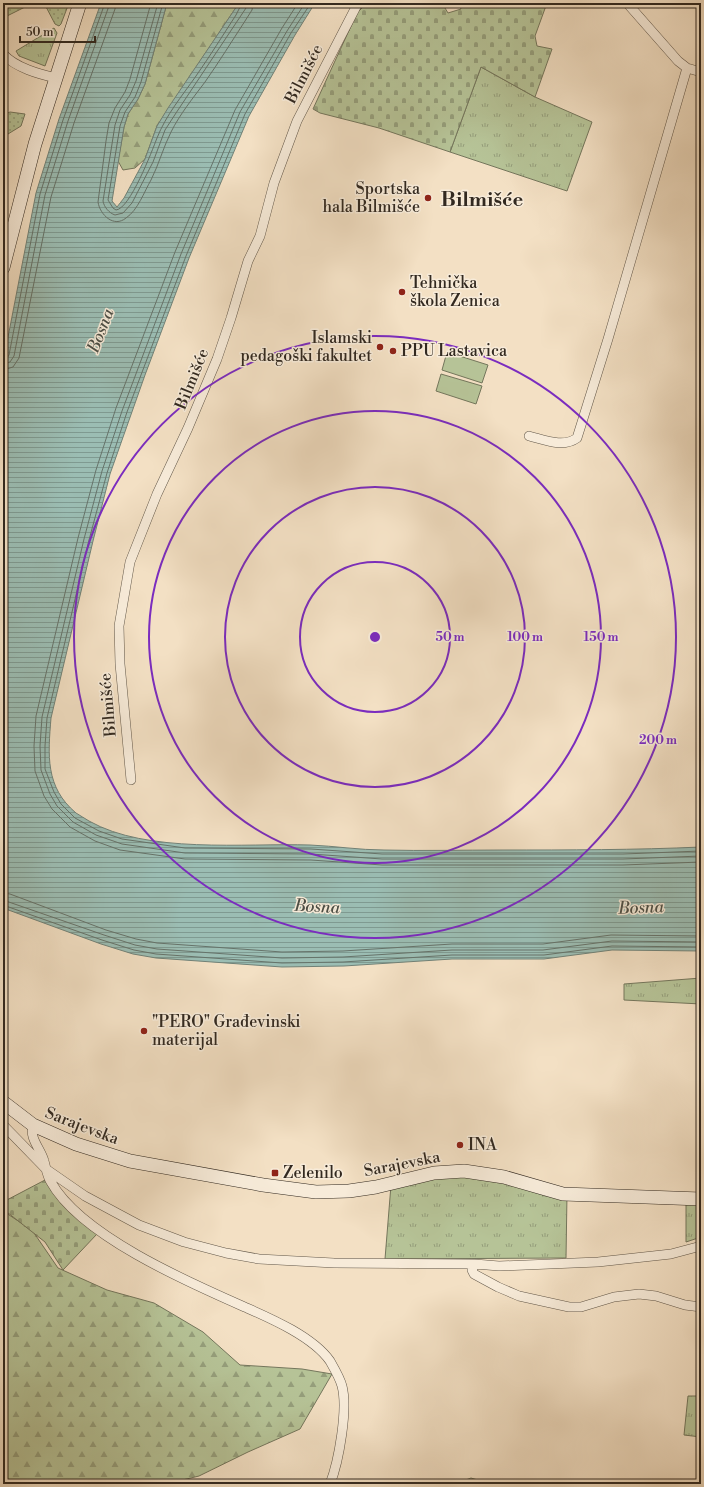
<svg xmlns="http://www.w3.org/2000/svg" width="704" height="1487" font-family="'Libre Bodoni',serif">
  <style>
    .grass { fill: url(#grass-tufts); stroke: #74765c }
    .forest { fill: url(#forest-firs); stroke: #74765c }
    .cemetery { fill: url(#cemetery-stones); stroke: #74765c }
    .park { fill: url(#park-dots); stroke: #74765c }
    .garden { fill: #b6c397; stroke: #74765c }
    .water { fill: url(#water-rules); stroke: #718278 }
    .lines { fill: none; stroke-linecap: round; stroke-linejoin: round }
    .shore { stroke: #66736a; stroke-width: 1 }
    .minor-casing { stroke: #625749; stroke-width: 10 }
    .secondary-casing { stroke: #322920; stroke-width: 14 }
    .minor { stroke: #f7ebd9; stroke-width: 9 }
    .secondary { stroke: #f7ebd9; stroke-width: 13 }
    .ring { fill: none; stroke: #7b2cbf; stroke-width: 2 }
    .poi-dot { fill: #8f2418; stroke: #f7ebd9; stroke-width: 1.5 }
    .labels { text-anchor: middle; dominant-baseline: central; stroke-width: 3; stroke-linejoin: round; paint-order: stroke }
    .street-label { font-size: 16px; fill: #322920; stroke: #f7ebd9 }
    .poi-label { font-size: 16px; fill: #322920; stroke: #f7ebd9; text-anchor: start }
    .water-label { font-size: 17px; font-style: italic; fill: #4c4e45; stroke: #f7ebd9 }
    .district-label { font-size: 20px; font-weight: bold; fill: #322920; stroke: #f7ebd9 }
    .centre { fill: #7b2cbf; stroke: #f7ebd9; stroke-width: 2 }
    .ring-label { font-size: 12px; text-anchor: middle; font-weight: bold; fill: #7b2cbf; stroke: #f7ebd9; stroke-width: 3; stroke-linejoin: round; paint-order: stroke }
  </style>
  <defs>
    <pattern id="grass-tufts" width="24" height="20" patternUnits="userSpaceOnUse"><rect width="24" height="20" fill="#b6c397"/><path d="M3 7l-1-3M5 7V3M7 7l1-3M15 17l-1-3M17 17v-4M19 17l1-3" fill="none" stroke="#959e7b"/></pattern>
    <pattern id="forest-firs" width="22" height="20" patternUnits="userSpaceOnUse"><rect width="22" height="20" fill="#b6c397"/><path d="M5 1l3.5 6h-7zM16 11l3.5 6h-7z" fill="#959e7b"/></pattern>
    <pattern id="cemetery-stones" width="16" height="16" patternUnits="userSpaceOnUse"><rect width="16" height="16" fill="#b6c397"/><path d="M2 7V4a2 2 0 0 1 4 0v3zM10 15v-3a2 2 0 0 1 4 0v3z" fill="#959e7b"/></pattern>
    <pattern id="park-dots" width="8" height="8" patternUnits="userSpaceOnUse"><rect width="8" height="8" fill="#b6c397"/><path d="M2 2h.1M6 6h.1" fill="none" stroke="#959e7b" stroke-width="1.8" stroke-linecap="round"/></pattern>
    <pattern id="water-rules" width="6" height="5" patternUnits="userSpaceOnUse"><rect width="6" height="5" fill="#9bbdb3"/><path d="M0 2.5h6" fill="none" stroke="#7f9a91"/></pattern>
  </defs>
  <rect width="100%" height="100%" fill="#f3e0c4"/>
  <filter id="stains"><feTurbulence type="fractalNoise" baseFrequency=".005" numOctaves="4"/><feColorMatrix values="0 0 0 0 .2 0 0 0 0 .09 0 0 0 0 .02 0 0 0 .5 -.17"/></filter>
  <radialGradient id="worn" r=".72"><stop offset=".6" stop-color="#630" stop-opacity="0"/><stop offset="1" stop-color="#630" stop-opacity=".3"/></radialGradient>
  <path class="grass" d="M 54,28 L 57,33 L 45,66 L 19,56 L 16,51 Z
    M 481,67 L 535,97 L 592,122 L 567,191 L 450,152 Z
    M 701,978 L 701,1004 L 624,1000 L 624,984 Z
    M 457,1175 L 567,1194 L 566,1258 L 385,1259 L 391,1185 Z
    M 686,1204 L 701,1204 L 701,1237 L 686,1242 Z
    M 688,1396 L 701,1396 L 701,1437 L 684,1435 Z"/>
  <path class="forest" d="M 167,3 L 239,3 L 157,126 L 145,159 L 135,168 L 123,170 L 118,161 L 124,127 L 128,114 L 138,99 L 145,84 Z
    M 3,1211 L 32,1230 L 58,1268 L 107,1290 L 154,1303 L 203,1332 L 240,1365 L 302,1369 L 332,1374 L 300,1429 L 248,1452 L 199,1476 L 166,1484 L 3,1484 Z
    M 471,1478 L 491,1484 L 455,1484 Z"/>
  <path class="cemetery" d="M 367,3 L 442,3 L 448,13 L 461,9 L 459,3 L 547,3 L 535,36 L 537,46 L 552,49 L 535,97 L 481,67 L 450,152 L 379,128 L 320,113 L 313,109 L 357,13 Z
    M 45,1180 L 97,1234 L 63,1270 L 45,1242 L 3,1209 L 3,1202 Z"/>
  <path class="park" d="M 3,3 L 33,3 L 3,18 Z
    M 44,3 L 69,3 L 61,24 L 59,26 L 55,24 Z
    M 10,112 L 25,114 L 21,126 L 8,134 L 3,126 L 3,115 Z"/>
  <path class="garden" d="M 447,352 L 488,365 L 482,383 L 442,370 Z
    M 441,374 L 482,386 L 476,404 L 436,391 Z"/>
  <path class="water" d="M 101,3 L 167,3 L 145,84 L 138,99 L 128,114 L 124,127 L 112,201 L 117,207 L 124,198 L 145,159 L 157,126 L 168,108 L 239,3 L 315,3 L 295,35 L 249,116 L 189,258 L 145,375 L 110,474 L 93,541 L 51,718 C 48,755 45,787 76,813 C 80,816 85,818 89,821 C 147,854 244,843 310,845 C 335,846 359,850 384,850 C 423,851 463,850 502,850 C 568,850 635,850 701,847 L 701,951 L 612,950 L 544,959 L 452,959 L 344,966 L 282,967 L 156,958 L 133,954 L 101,944 L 3,908 L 3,363 L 36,193 L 59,119 Z"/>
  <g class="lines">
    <path class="shore" d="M 151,3 L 130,79 L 125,92 L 115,108 L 109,123 L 106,141 L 98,202 C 100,215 114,228 126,218 C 138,210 144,192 151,180 C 159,164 163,148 171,132 C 180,114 193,98 205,82 C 219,62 232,41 245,21 L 252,10 L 253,3
      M 158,3 L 136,81 L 130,95 L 120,110 L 115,125 L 103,201 C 104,207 109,213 115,215 L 123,213 L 132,203 L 153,162 L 165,130 L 176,113 L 246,8 L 247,3
      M 163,3 L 141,82 L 135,97 L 125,112 L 120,126 L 108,200 L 113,208 L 116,210 C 130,209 152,151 157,138 C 166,115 182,96 196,76 C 210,56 223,35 236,15 L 242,3
      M 298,3 L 282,28 L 235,110 L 175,252 L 116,408 L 96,470 L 78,538 L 36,716 L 34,746 L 35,771 L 44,796 L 52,809 L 70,827 L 95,841 L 120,850 L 185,859 L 311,860 L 382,865 L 623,865 L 701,862
      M 305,3 L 287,31 L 240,112 L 181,254 L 122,411 L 102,471 L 84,539 L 42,717 L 40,746 L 41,770 L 50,794 L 57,806 L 73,822 L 96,835 L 122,844 L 185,853 L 311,854 L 382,859 L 623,859 L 701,856
      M 311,3 L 291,33 L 245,114 L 186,256 L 127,412 L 107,473 L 89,540 L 47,718 L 45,746 L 45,769 L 54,792 L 61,804 L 75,818 L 99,831 L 122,839 L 185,848 L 311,849 L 382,854 L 623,854 L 701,851
      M 3,359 L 7,358 L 9,355 L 40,194 L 63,120 L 105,3
      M 3,364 L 10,362 L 14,356 L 45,195 L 68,121 L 110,3
      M 3,370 L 13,367 L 19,358 L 51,197 L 74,123 L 115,9 L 116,3
      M 3,893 L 10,894 L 106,930 L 136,939 L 157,943 L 282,952 L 343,951 L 452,944 L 543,944 L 611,935 L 701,936
      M 3,900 L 104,935 L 135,945 L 157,949 L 282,958 L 343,957 L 452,950 L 543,950 L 612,941 L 701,942
      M 3,905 L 102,940 L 134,950 L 156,954 L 282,963 L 343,962 L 452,955 L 544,955 L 612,946 L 701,947"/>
    <defs>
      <path id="minor" d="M 627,3 L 678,61 L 687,68 L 701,72
        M 3,54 C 16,68 39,74 56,78
        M 529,436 C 545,440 563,448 577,438 L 608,339 L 687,68
        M 131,780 L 120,664 L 119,626 L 130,562 L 157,494 L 188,428 L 217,359 L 231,318 L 248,261 L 260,236 L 274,183 L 297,121 L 358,3
        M 3,1125 L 46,1169 L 85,1196 L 139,1225 L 184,1242 L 226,1253 L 259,1259 L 334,1263 L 475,1264 L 499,1266 L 598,1262 L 671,1254 L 701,1246
        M 33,1125 C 29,1139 41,1149 44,1161 C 46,1168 47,1176 51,1182 C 81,1236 190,1283 247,1308 C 272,1319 313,1337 330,1361 C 334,1368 340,1378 342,1386 C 348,1409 339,1461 330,1484
        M 475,1264 L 472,1270 L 474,1274 L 498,1287 L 519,1296 L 569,1307 L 581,1307 L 614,1297 L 639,1294 L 656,1296 L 685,1305 L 701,1307"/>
      <path id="secondary" d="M 3,268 L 35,144 L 80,3
        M 3,1102 L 33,1125 L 76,1144 L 130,1161 L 263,1185 L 316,1192 L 349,1191 L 376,1187 L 434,1173 L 464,1171 L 504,1177 L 563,1194 L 701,1199"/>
    </defs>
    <use href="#minor" class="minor-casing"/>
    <use href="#secondary" class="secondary-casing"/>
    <use href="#minor" class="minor"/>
    <use href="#secondary" class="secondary"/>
  </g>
  <g class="ring">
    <circle cx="375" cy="637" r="75"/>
    <circle cx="375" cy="637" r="150"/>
    <circle cx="375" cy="637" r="226"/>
    <circle cx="375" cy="637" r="301"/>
  </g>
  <g class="poi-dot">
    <circle cx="428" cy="198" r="4"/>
    <circle cx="402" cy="292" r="4"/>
    <circle cx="380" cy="347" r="4"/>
    <circle cx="393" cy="351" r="4"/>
    <circle cx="144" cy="1031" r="4"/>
    <circle cx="460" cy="1145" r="4"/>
    <rect x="271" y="1169" width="8" height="8" rx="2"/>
  </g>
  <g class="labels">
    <g class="street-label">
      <text transform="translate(304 74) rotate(-63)">Bilmišće</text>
      <text transform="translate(192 379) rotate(-68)">Bilmišće</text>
      <text transform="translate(108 705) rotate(-95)">Bilmišće</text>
      <text transform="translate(82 1126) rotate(21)">Sarajevska</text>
      <text transform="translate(402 1164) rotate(-11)">Sarajevska</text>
    </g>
    <g class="poi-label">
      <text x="420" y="189" text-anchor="end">Sportska<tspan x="420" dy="18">hala Bilmišće</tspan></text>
      <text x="410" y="283">Tehnička<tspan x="410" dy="18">škola Zenica</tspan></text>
      <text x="372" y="338" text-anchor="end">Islamski<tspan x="372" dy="18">pedagoški fakultet</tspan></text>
      <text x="401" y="351">PPU Lastavica</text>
      <text x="152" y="1022">"PERO" Građevinski<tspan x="152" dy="18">materijal</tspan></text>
      <text x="468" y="1145">INA</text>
      <text x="283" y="1173">Zelenilo</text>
    </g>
    <g class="water-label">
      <text transform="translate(101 331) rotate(-69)">Bosna</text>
      <text transform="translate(317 907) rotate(3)">Bosna</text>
      <text transform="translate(641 908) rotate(-2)">Bosna</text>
    </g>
    <g class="district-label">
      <text x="482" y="200">Bilmišće</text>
    </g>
  </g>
  <circle cx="375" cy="637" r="6" class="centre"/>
  <g class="ring-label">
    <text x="450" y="641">50 m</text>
    <text x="525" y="641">100 m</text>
    <text x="601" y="641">150 m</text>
    <text x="658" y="744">200 m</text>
  </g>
  <rect width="704" height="1487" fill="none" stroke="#f3e0c4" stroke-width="16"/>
  <rect x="4" y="4" width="696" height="1479" fill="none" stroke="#322920" stroke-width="2"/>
  <rect x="8" y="8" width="688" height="1471" fill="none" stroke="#322920"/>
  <path d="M20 36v6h75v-6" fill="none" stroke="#322920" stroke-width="2"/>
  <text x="26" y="36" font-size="12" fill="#322920" stroke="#f7ebd9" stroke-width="3" paint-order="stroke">50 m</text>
  <rect width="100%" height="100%" filter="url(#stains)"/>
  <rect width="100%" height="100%" fill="url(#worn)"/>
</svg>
